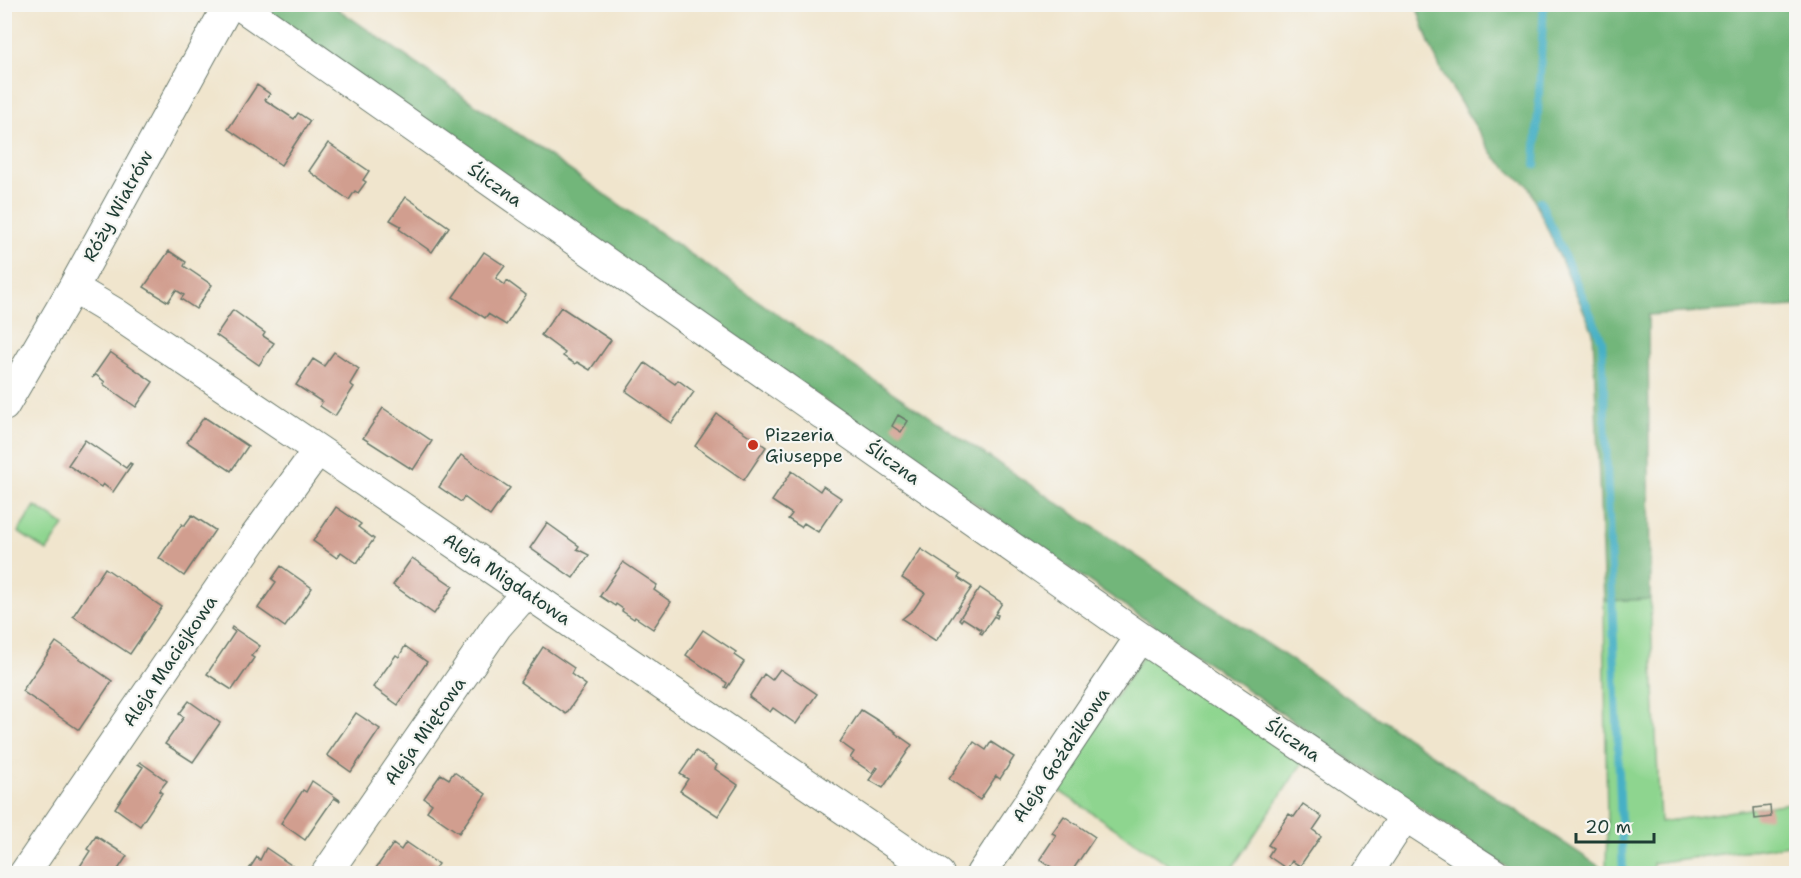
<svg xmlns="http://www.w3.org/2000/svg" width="1801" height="878" font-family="'Shantell Sans',sans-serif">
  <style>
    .green { fill: #8ed58f; stroke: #568962; stroke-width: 1.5 }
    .forest { fill: #72b67a; stroke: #487a57; stroke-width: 1.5 }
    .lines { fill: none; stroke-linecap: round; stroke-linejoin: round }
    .stream { stroke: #46b0c5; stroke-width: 8 }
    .building { fill: #d19e8f }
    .minor-casing { stroke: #68786a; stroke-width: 32 }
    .minor { stroke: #fff; stroke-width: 30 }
    .poi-dot { fill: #c8321e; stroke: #f6f6f2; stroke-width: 2 }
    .labels { text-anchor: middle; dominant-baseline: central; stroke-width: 4.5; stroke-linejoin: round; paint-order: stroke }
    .street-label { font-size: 18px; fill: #1f3d34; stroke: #f6f6f2 }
    .poi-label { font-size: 18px; fill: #1f3d34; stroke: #f6f6f2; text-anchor: start }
  </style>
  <rect width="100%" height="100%" fill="#f6f6f2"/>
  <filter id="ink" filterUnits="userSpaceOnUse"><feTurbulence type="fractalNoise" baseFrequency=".0167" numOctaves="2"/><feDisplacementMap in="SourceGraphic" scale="12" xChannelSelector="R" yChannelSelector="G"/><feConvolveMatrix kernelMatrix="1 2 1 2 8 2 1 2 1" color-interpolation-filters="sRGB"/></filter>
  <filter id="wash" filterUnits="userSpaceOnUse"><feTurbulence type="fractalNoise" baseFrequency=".008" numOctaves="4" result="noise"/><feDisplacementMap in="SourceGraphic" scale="24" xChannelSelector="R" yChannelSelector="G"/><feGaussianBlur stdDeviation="1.35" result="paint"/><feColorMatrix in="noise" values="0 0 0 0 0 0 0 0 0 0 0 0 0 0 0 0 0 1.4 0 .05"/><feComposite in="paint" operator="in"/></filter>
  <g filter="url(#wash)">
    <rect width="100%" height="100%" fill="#f0e5cd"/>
    <path class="green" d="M 35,506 L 64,525 L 47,551 L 18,532 Z
      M 1650,599 L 1660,822 L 1796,802 L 1796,844 L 1653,863 L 1652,873 L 1604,873 L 1606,871 L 1607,825 L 1604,601 Z
      M 1145,653 L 1303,762 L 1229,873 L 1181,873 L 1055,788 Z"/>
    <path class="forest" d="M 257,5 L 332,5 L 807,335 L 1606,871 L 1604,873 L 1517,874 L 1511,870 L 609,253 Z
      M 1416,5 L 1796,5 L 1796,306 L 1648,315 L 1650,599 L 1604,601 L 1593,332 L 1528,185 L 1513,174 L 1495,157 L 1460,102 L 1441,70 L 1429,43 Z"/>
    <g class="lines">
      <path class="stream" d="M 1535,165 L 1544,4
        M 1540,201 L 1602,340 L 1623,874"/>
    </g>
    <g id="blocks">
      <path class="building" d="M 257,85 L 270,94 L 265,100 L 294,119 L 298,113 L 310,121 L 281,165 L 228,129 Z
        M 328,143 L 369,171 L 363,180 L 366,182 L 358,193 L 355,191 L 349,200 L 309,171 Z
        M 406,197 L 449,227 L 432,252 L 399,229 L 401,226 L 390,220 Z
        M 169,251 L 186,262 L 184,266 L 212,285 L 196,309 L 181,299 L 184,295 L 176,290 L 168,302 L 144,287 Z
        M 484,252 L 505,266 L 496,278 L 505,285 L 507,281 L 526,295 L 506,325 L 488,314 L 485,318 L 453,297 Z
        M 561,307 L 611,340 L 590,370 L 577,362 L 575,364 L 563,356 L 565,353 L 541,335 Z
        M 233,310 L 265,333 L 263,336 L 274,343 L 259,365 L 216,335 Z
        M 110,352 L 153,382 L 136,407 L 103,384 L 105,382 L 96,375 L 92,378 Z
        M 334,352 L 359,369 L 350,384 L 354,387 L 335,416 L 320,406 L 322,402 L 296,385 L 313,359 L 324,366 Z
        M 645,363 L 675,384 L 678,380 L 694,392 L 672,423 L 626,391 Z
        M 383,408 L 432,441 L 413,470 L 363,438 Z
        M 717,414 L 766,447 L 744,480 L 695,446 Z
        M 898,415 L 908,421 L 901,432 L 892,426 Z
        M 204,417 L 248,446 L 231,471 L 187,442 Z
        M 85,440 L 126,468 L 130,463 L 132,464 L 113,492 L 103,484 L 101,487 L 68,465 Z
        M 461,455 L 510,488 L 490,516 L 464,497 L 461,502 L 439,487 Z
        M 792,471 L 820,491 L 823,486 L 841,498 L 818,532 L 804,523 L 801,527 L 788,519 L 792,514 L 772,501 Z
        M 336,507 L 361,524 L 358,527 L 374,539 L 357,563 L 341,552 L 337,558 L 313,541 Z
        M 192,515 L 215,530 L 184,576 L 159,558 L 182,524 L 184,526 Z
        M 547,523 L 579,546 L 577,549 L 589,555 L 573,578 L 530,548 Z
        M 921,549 L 960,575 L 958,578 L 972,587 L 936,641 L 902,619 L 914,609 L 925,593 L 902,578 Z
        M 412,558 L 453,586 L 434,614 L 393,585 Z
        M 623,562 L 657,585 L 654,590 L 671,602 L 653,629 L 635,617 L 634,619 L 622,611 L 623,609 L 616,604 L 615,606 L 600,596 Z
        M 281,566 L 312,588 L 285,627 L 258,608 L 276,582 L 272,579 Z
        M 105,568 L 162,607 L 130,654 L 73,616 Z
        M 980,588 L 1002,603 L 995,614 L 998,615 L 997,618 L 994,616 L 982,634 L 980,633 L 982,630 L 963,618 L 961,621 L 959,619 Z
        M 232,627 L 260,646 L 251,656 L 254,658 L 232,690 L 207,674 L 235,632 L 231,629 Z
        M 703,630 L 736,652 L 734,655 L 744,662 L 727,688 L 725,687 L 727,683 L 686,655 Z
        M 56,642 L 112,681 L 79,730 L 22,691 Z
        M 405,646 L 427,662 L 398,705 L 373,687 L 396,655 L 399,657 Z
        M 543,647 L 574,668 L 571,674 L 586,685 L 566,714 L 520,682 Z
        M 780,669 L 817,694 L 796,724 L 773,708 L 770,712 L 749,697 L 764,674 L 772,680 Z
        M 189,701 L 220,723 L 193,762 L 165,744 L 184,717 L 179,714 Z
        M 861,710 L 896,732 L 895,733 L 912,745 L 883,788 L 869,780 L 878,768 L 876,767 L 872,773 L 850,758 L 854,752 L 840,742 Z
        M 356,713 L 380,729 L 351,772 L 327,755 Z
        M 974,742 L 986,750 L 991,742 L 1014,757 L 1000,779 L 996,776 L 980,800 L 949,779 Z
        M 696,751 L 717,765 L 715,769 L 738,785 L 718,816 L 680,791 L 688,779 L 680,774 Z
        M 140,762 L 167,781 L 159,791 L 162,793 L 140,826 L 115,808 L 143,767 L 138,764 Z
        M 454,772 L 486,794 L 459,833 L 427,811 L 432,804 L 424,798 L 441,774 L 449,779 Z
        M 312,781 L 340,800 L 339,801 L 334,798 L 305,840 L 281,823 L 303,790 L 306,792 Z
        M 1303,804 L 1322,817 L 1313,830 L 1321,836 L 1300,866 L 1292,861 L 1287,869 L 1268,856 L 1273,848 L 1268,845 L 1289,814 L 1294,817 Z
        M 1770,806 L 1771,817 L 1755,819 L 1754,808 Z
        M 1064,816 L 1095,837 L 1070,874 L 1061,874 L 1040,859 L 1056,835 L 1052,833 Z
        M 96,836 L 127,856 L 115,874 L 75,874 L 90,851 L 87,849 Z
        M 406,842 L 438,864 L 431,874 L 383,874 L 376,868 L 393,844 L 401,850 Z
        M 266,848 L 294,867 L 292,870 L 288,866 L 283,874 L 246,874 L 257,857 L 260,860 Z
        M 863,866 L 875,874 L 858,874 Z"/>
    </g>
  </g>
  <g filter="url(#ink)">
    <use href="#blocks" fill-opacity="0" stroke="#68786a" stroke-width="1.5"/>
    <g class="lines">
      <defs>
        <path id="minor" d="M 238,4 L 1140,637 L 1405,816 L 1495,874
          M 73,288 L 115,313 L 318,450 L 939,874
          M 4,406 L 73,288 L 229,4
          M 24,874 L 254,538 L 318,450
          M 326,874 L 497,626 L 527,592
          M 981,874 L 1140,637
          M 1367,874 L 1405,816"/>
      </defs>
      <use href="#minor" class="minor-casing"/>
      <use href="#minor" class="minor"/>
    </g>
  </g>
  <circle class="poi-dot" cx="753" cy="445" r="6"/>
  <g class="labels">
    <g class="street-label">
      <text transform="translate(495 185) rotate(35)">Śliczna</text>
      <text transform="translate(118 206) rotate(-61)">Róży Wiatrów</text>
      <text transform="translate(893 463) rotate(35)">Śliczna</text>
      <text transform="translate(507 579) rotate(34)">Aleja Migdałowa</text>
      <text transform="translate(170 661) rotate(-56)">Aleja Maciejkowa</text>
      <text transform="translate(425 731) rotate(-55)">Aleja Miętowa</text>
      <text transform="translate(1293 740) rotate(34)">Śliczna</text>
      <text transform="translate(1061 755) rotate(-56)">Aleja Goździkowa</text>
    </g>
    <g class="poi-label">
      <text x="765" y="435">Pizzeria<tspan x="765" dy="21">Giuseppe</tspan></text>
    </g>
  </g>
  <rect width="1801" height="878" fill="none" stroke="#f6f6f2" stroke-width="24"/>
  <path d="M1576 833v9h78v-9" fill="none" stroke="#1f3d34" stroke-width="3"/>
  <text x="1585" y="833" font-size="18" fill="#1f3d34" stroke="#f6f6f2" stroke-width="4.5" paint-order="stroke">20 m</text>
</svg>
